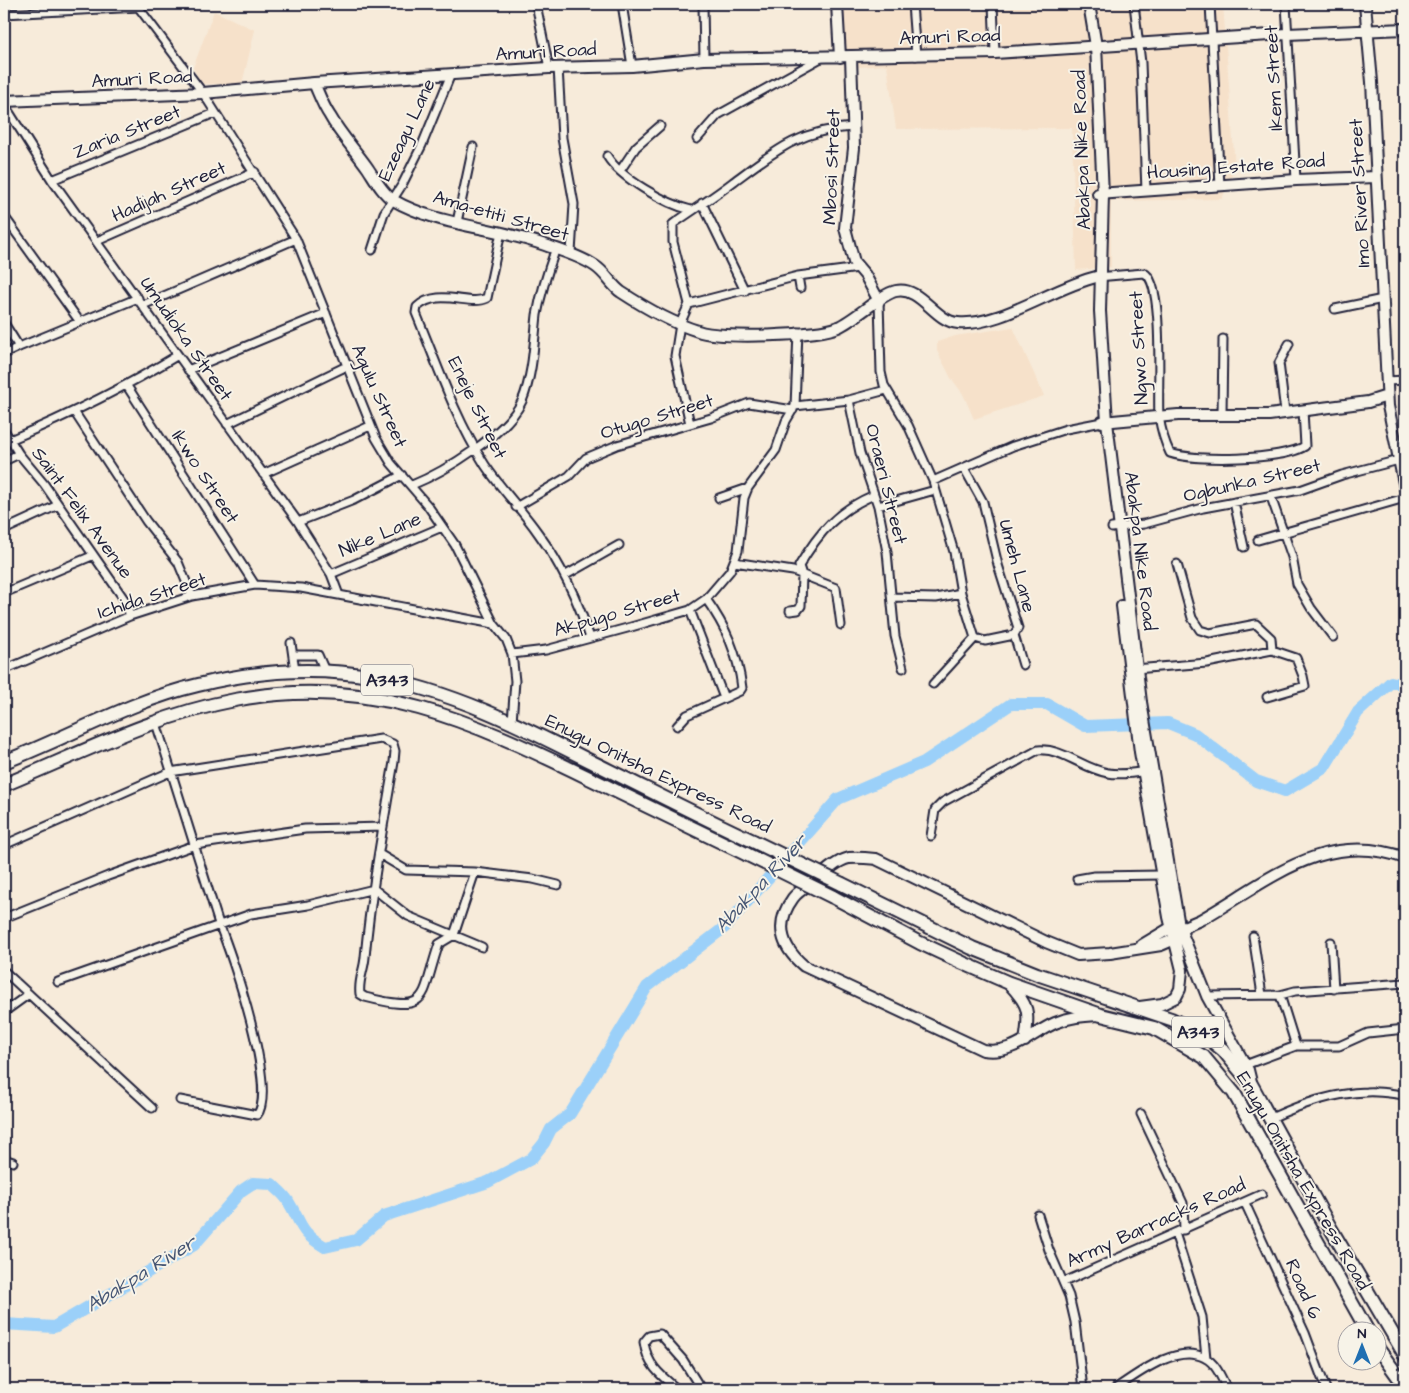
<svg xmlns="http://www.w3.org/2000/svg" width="1409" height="1393" font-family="'Architects Daughter',sans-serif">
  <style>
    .built { fill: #f6e1ca }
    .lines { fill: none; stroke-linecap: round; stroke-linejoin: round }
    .river { stroke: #9bd0f9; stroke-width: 12 }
    .street-casing { stroke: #22223b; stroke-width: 11 }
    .secondary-casing { stroke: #22223b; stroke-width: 14 }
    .primary-casing { stroke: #22223b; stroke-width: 14 }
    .highway-casing { stroke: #22223b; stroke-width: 16 }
    .street { stroke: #f7f3e8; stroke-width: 7 }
    .secondary { stroke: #f7f3e8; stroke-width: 10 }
    .primary { stroke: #f7f3e8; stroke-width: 10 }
    .highway { stroke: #f7f3e8; stroke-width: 12 }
    .highway-bridge-casing { stroke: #22223b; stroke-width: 16; stroke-linecap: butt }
    .highway-bridge { stroke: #f7f3e8; stroke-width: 12 }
    .labels { text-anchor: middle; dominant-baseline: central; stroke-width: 4; stroke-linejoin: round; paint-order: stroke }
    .shield { fill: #f7f3e8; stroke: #62616f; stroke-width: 1 }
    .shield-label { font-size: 18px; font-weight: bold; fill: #22223b }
    .street-label { font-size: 19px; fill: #22223b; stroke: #f7f3e8 }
    .water-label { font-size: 20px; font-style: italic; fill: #465674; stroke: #f7f3e8 }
  </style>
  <rect width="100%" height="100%" fill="#f7ebda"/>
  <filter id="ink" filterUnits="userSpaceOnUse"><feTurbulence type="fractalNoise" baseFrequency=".02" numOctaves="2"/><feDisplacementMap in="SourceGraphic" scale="10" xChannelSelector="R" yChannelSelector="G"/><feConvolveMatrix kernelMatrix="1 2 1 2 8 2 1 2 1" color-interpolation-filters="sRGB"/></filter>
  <g filter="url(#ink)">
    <path class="built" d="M 841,4 L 1223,4 L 1235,168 L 1222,199 L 1111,201 L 1111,267 L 1076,270 L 1072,128 L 896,129 L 887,65 L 844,68 Z
      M 214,11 L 255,30 L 242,84 L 202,84 L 193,68 Z
      M 1013,327 L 1044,396 L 974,419 L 963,394 L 951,378 L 937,351 L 937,342 L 955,336 Z"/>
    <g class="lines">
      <path class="river" d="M 4,1324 L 54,1327 L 194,1245 L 241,1191 L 253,1183 L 272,1184 C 277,1189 285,1195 288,1201 C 303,1225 298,1231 325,1247 L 356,1240 L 384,1216 L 488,1182 L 531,1159 L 544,1143 L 551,1129 L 570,1114 L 647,987 L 725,927 L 838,799 L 924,762 L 1011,704 L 1047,704 L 1085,726 L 1168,723 L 1195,734 L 1256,781 L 1285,791 L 1324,768 L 1358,712 L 1391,682 L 1405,685"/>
      <defs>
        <path id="street" d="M 136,4 L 203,93 L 296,239 L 376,438 L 391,463 L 428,506 L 455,545 L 494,624 L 506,639 L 512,654 L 515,681 L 512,722
          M 536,4 L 549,68
          M 622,4 L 632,66
          M 703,4 L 704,59
          M 912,4 L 916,56
          M 993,4 L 995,53
          M 1134,4 L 1141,63 L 1146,191
          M 1210,4 L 1220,186
          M 1286,4 L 1296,180
          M 4,14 L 140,7
          M 558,67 L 562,138 L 574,204 L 571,253
          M 4,104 L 52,180 L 298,522 L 331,574 L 339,595
          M 697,139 L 718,115 L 821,58
          M 607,156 C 620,178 666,204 691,210
          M 620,171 L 636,147 L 660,126
          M 52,180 L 215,113
          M 702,203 L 745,291
          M 4,216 L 80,322
          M 457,222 L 473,147
          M 501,232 L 487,298 C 469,307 439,287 417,307 L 416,313 C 437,364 455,418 485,465 C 501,489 522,510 538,533 C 562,566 578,600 590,638
          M 97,241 L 255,172
          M 372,250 L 384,213 L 402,185 L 422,145 L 451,74
          M 798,276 L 800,288
          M 1097,277 L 1144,273 C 1165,281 1157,393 1159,416 C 1161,429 1164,441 1170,453 C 1195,462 1283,460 1305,446 L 1303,410
          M 879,301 L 881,372 L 884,385 L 908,425 L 933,481 L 954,552 L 961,593 L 975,638 L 985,641 L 1014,635 L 1018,628 L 998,565 L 983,502 L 964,468
          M 689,304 L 798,276 L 859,268
          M 143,305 L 296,239
          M 1335,309 L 1383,299
          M 4,323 L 19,347 L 4,354
          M 19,347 L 138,298
          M 188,370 L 326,313
          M 1387,381 L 1405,380
          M 127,386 L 255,585
          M 849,400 L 860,453 L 878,506 L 887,552 L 895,636 L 903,668
          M 795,406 L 849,400 L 886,390
          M 1285,412 L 1279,363 L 1289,344
          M 75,413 L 146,521 L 178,562 L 192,596
          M 1222,414 L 1223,339
          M 227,424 L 349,365
          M 690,424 L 675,356 L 680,324 L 689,304 L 673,242 L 673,224 C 693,210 715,196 733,182 C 775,151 799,130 853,127
          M 4,430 L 19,454 L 44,484 L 124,599 L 130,616
          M 10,440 C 69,415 124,388 178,355
          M 4,461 L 19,454
          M 263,474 L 370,426
          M 933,481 L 1013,446 L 1066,429 L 1102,422
          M 412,485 C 444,472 508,433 522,401 C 533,375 534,342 537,315 C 541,292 548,270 556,248
          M 1271,497 L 1292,557 L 1297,584 L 1311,608 L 1333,637
          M 719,498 L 748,488
          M 1234,502 L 1244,547
          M 878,506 L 935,490
          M 516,507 L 569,476 L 586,458 L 617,445 L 711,418 L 749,403 L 793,410
          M 298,522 L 354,500 L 402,475
          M 1112,528 L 1144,524 L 1203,508 L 1300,490 L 1342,475 L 1399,460
          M 4,530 L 58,505
          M 1258,540 L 1405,498
          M 734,562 L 793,571 L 836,588 L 841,625
          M 1177,564 L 1192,618 L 1200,630 L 1210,633 L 1256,624 L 1271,638 L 1272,650
          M 331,574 L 442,527
          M 566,575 L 619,545
          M 4,593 L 92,556
          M 892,597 L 936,598 L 961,593
          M 690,610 L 724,698
          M 790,611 L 798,610 L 801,606 L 802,575 L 799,566 C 819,532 838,510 874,495
          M 1014,635 L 1023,665
          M 291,643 L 295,671
          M 512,654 L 546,650 L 631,627 L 690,610 L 706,599 L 730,571 L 738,551 L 744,498 L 748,488 L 776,450 L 786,421 L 795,406 L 798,332
          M 293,655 L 318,655 L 325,671
          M 1135,669 L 1207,663 L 1272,650 L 1296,658 L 1303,676 L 1305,686 L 1267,697
          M 4,670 L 130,616 L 192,596 L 255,585 L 301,588 L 494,624
          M 933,684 L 975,638
          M 156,723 L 219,924 C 232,955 278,1090 257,1115 L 180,1100
          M 677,726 L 687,715 L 740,691 L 742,688 C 738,654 726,627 706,599
          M 931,836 L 935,810 L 943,802 L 1038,750 C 1063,748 1083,769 1108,773 C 1119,775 1135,773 1146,771
          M 4,845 L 170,772 L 381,739 L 393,744 L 395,751 L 394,762 C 383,827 371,892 365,957 C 364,971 358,980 360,994 L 365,997 C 432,1014 420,999 439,944 L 454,935 L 475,872
          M 379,854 L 406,870 L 475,872 L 533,879 L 558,885
          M 1077,879 L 1094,876 L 1162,875
          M 374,889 L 408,916 L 482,947
          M 4,918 L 108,876 L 195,845 L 305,829 L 383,827
          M 1253,936 L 1262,995
          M 1331,942 L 1334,989
          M 4,971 L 152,1108
          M 58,982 L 251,914 L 308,905 L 374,889
          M 1280,995 L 1296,1046
          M 1207,996 L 1280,995 L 1295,991 L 1405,983
          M 4,1012 L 29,994
          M 1245,1065 L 1296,1046 L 1339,1046 L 1368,1033 L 1405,1029
          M 1141,1114 L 1183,1203 L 1184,1230
          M 1271,1118 C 1302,1104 1332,1093 1367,1092 C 1380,1091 1393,1094 1405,1095
          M 4,1159 L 13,1162
          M 1245,1203 L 1305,1333 L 1326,1389
          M 1038,1215 L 1049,1250 L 1069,1296 L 1075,1322 L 1083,1389
          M 1175,1233 L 1202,1317 L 1206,1358
          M 1064,1282 L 1262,1194
          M 677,1389 C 660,1375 647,1365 644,1342 L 649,1336 L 660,1334 L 683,1360 L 701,1389
          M 1115,1389 C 1137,1374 1177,1343 1205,1358 C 1216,1363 1222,1379 1227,1389"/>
        <path id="secondary" d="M 837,4 L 840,57
          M 1365,4 L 1372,82 L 1388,406 L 1405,488
          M 851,57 L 854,148 L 845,228 L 854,262 L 865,275 L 879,301
          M 314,83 C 319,94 323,106 330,116 C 340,134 355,150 367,167 C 374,177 382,193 393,200 C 438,226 496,227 545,245 C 562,251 580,256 595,266 C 606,273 611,285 621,292 C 644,307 672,323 698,331 C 719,339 819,336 838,327 C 856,319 881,294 896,291 C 921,286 934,321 958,323 C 999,327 1054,287 1096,277
          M 4,101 L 203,93 L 314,83 L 549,68 L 632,66 L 704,59 L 995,53 L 1287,34 L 1405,29
          M 1098,194 L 1296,180 L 1376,177
          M 1102,422 L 1178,415 L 1269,415 L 1368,402 L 1387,396
          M 1142,945 L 1172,927 L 1186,926 L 1200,920 C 1266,883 1324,828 1405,858
          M 1009,984 C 1029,1005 1030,1012 1025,1041
          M 1098,1015 C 1083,1016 1069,1017 1055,1023 C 1030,1034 1013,1055 983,1050 L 804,966 C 781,947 774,924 793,898 C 798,891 809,885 817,879 C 826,871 837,861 849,858 C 859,857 867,858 876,859 L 1046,942 L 1078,955 L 1110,953 L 1161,945 L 1175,939 L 1186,926
          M 123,1389 L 169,1389"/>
        <path id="primary" d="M 1089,4 L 1096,46 L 1103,194 L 1100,311 L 1107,422 L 1141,702 L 1179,926 L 1207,996 L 1248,1070 L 1251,1082
          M 1122,606 L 1140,752 L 1169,917 L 1182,970 L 1180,989 L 1176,997 L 1162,1004 L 1140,1007"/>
        <path id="highway" d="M 4,762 C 69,737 130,701 198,685 C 255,671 315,666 374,677 C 453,691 523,727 594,763 C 647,789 699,816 753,841
          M 4,785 C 79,754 155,715 235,700 C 369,674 472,721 589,778 C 641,803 694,829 746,854
          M 842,884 L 972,948 L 1037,974 L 1171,1019 L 1207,1037 L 1223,1050 L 1251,1084 L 1331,1229 L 1405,1355
          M 833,897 L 920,943 L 963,963 L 1009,983 L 1101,1015 L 1154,1028 L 1204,1057 L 1234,1093 L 1367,1330
          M 1376,1346 L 1405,1386"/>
      </defs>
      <use href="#street" class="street-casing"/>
      <use href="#secondary" class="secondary-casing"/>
      <use href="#primary" class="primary-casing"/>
      <use href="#highway" class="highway-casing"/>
      <use href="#street" class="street"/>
      <use href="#secondary" class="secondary"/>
      <use href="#primary" class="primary"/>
      <use href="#highway" class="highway"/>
      <defs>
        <path id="highway-bridge" d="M 753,841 L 842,884
          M 746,854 L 833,897"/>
      </defs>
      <use href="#highway-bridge" class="highway-bridge-casing"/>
      <use href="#highway-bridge" class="highway-bridge"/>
    </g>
  </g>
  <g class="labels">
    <g class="shield">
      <rect x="361" y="664.5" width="52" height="31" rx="4"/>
      <rect x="1172" y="1016.5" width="52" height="31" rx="4"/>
    </g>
    <g class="shield-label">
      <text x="387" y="680">A343</text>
      <text x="1198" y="1032">A343</text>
    </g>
    <g class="street-label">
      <text transform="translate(950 37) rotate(-2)">Amuri Road</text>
      <text transform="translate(546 52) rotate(-3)">Amuri Road</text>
      <text transform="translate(1274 78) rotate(-93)">Ikem Street</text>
      <text transform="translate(142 79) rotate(-3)">Amuri Road</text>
      <text transform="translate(407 130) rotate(-65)">Ezeagu Lane</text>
      <text transform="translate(127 132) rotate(-22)">Zaria Street</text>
      <text transform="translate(1082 150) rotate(-92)">Abakpa Nike Road</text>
      <text transform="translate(832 167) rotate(-88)">Mbosi Street</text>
      <text transform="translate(1236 167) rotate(-4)">Housing Estate Road</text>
      <text transform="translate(169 192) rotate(-24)">Hadijah Street</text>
      <text transform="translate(1360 193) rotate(-93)">Imo River Street</text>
      <text transform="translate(501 216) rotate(16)">Ama-etiti Street</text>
      <text transform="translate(186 339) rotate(55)">Umudioka Street</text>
      <text transform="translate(1139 348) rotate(-93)">Ngwo Street</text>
      <text transform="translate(379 396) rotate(66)">Agulu Street</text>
      <text transform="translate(477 408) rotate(64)">Eneje Street</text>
      <text transform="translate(657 417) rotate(-17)">Otugo Street</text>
      <text transform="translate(205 477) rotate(57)">Ikwo Street</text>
      <text transform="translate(1252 481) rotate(-13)">Ogbunka Street</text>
      <text transform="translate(886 484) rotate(76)">Oraeri Street</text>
      <text transform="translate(82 513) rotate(54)">Saint Felix Avenue</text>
      <text transform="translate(380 535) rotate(-23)">Nike Lane</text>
      <text transform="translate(1140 551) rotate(83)">Abakpa Nike Road</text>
      <text transform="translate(1017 566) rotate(75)">Umeh Lane</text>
      <text transform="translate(152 596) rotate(-18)">Ichida Street</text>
      <text transform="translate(617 613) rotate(-16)">Akpugo Street</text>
      <text transform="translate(658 774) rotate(26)">Enugu Onitsha Express Road</text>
      <text transform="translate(1303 1181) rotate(60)">Enugu Onitsha Express Road</text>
      <text transform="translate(1156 1223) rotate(-24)">Army Barracks Road</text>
      <text transform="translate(1303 1289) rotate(66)">Road 6</text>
    </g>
    <g class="water-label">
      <text transform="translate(761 884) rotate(-47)">Abakpa River</text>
      <text transform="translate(141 1274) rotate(-32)">Abakpa River</text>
    </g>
  </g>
  <rect width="1409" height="1393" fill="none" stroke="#f7f3e8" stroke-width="20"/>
  <rect x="10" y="10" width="1389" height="1373" fill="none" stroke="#22223b" stroke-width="2" filter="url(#ink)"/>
  <g transform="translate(1362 1346)"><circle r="24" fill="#f7f3e8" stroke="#a29fa3"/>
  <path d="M0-4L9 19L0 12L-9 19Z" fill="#1f6fb2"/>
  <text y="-8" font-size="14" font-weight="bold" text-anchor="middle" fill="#22223b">N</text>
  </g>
</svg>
